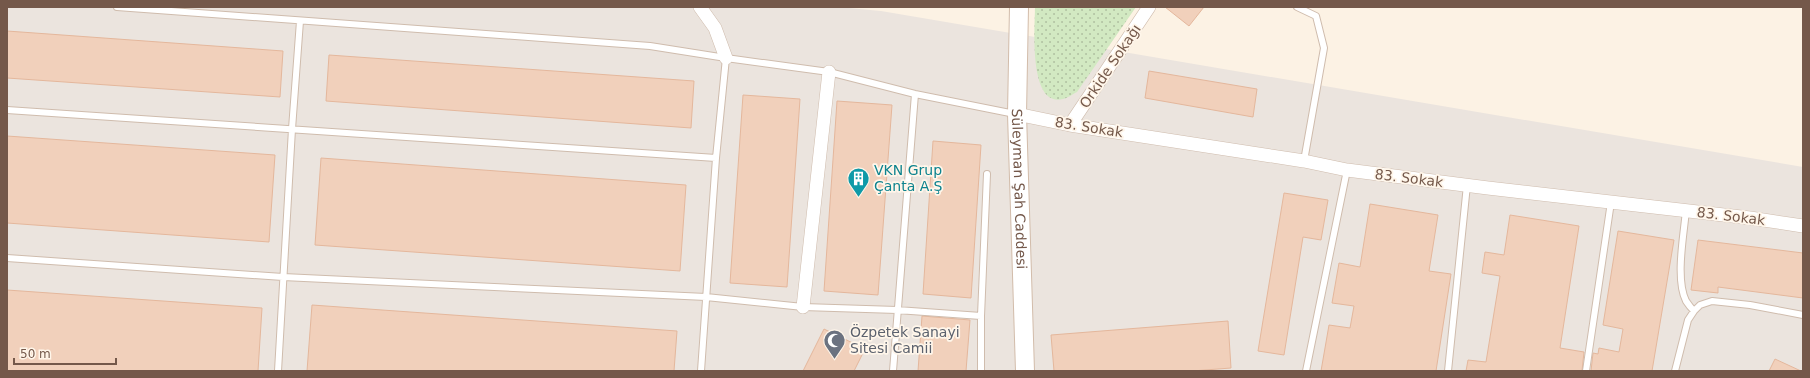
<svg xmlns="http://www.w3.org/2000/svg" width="1810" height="378" font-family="'DejaVu Sans',sans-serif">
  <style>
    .industrial { fill: #ebe4de }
    .green { fill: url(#green-dots) }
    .building { fill: #f1d0bb; stroke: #e4b79c }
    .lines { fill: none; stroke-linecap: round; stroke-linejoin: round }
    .service-casing { stroke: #cfbcad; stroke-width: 8 }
    .minor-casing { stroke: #cfbcad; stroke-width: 14 }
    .secondary-casing { stroke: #d2bcaa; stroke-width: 20 }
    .service { stroke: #fff; stroke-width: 6 }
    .minor { stroke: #fff; stroke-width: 13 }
    .secondary { stroke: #fff; stroke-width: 18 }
    .labels { text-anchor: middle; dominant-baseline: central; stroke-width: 3.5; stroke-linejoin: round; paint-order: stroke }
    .street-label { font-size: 14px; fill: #74584a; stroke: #fff6ea }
    .culture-label { font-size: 14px; fill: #0d838f; stroke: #fff6ea; text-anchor: start }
    .worship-label { font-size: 14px; fill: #5b616d; stroke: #fff6ea; text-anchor: start }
  </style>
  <defs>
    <pattern id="green-dots" width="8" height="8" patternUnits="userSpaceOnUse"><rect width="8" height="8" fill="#d2e9c2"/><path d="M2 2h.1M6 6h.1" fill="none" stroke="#afc0a0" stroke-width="1.8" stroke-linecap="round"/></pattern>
  </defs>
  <rect width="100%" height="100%" fill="#fcf2e4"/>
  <path class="industrial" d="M 7,7 L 838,7 L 881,11 L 1803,167 L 1803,371 L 7,371 Z"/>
  <path class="green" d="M 1035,7 L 1136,7 L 1077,92 C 1073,94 1068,98 1063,99 C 1028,108 1035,26 1035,7 Z"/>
  <path class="building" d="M 1165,7 L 1204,7 L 1189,26 Z
    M 7,31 L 283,51 L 280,97 L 7,78 Z
    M 329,55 L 694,81 L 691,128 L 326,101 Z
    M 1149,71 L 1257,89 L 1253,117 L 1145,98 Z
    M 743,95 L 800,99 L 787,287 L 730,283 Z
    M 837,101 L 892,105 L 878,295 L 824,291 Z
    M 7,136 L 275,155 L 269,242 L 7,223 Z
    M 933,141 L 981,145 L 971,298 L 923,294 Z
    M 321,158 L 686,185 L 680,271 L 315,245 Z
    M 1284,193 L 1328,200 L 1321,240 L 1303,237 L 1284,355 L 1258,351 Z
    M 1370,204 L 1438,215 L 1429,271 L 1451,274 L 1436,371 L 1321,371 L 1329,325 L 1350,328 L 1354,306 L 1332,303 L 1339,263 L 1360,267 Z
    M 1510,215 L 1579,226 L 1560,348 L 1584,352 L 1582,371 L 1466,371 L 1468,360 L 1486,362 L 1500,276 L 1482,273 L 1485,252 L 1504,255 Z
    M 1618,231 L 1674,240 L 1652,371 L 1591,371 L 1593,353 L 1598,354 L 1599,348 L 1619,352 L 1623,329 L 1603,325 Z
    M 1698,240 L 1803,253 L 1803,298 L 1718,287 L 1718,293 L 1691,290 Z
    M 7,290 L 262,308 L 258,371 L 7,371 Z
    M 312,305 L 677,331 L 674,371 L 307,371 Z
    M 922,316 L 970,320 L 966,371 L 918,371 Z
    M 1228,321 L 1231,368 L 1192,371 L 1054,371 L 1051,335 Z
    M 824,329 L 865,349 L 854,371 L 803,371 Z
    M 1775,359 L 1801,371 L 1769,371 Z"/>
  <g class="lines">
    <defs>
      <path id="service" d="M 117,7 L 650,46 L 726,58 L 829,72 L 915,94 L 1015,114
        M 1297,7 L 1316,16 L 1324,48 L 1304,161
        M 7,110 L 716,158
        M 1686,210 C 1684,234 1675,279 1686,301 C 1688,304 1691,308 1694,311
        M 7,258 L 283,277 L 706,297 L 803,307 L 897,310 L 981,316
        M 278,371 L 292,129 L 300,21
        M 701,371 L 716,158 L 726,58
        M 893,371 L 915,94
        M 981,371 L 981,316 L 987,174
        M 1306,371 L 1347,170
        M 1448,371 L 1467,185
        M 1586,371 L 1611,202
        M 1675,371 L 1688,320 L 1694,311 L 1700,305 L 1712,301 L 1750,305 L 1803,315"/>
      <path id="minor" d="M 700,7 L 715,28 L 726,58
        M 1017,114 L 1070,125 L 1304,161 L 1347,170 L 1488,188 L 1750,218 L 1803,226
        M 1070,125 L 1149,7
        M 803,307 L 829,72"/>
      <g id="secondary">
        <path id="s1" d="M 1019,7 L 1017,114 L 1025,371"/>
      </g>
    </defs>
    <use href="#service" class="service-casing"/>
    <use href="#minor" class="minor-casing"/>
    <use href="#secondary" class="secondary-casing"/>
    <use href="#service" class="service"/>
    <use href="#minor" class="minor"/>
    <use href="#secondary" class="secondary"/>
  </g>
  <defs>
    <symbol id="building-pin" viewBox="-11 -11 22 30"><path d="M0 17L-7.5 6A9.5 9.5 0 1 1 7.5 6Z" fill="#0f9aa8" stroke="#fff6ea"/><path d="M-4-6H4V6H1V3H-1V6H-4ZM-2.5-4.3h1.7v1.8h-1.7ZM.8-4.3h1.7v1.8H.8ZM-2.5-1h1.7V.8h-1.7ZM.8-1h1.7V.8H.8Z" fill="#fff"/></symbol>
    <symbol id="mosque-pin" viewBox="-11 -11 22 30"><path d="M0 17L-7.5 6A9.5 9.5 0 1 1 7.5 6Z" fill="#6b7280" stroke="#fff6ea"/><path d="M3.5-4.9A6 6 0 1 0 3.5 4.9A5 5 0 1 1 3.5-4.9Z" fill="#fff"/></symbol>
  </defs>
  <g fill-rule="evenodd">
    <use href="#building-pin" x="846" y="166" width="25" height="34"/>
    <use href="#mosque-pin" x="822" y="328" width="25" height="34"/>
  </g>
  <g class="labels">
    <g class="street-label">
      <text transform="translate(1110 66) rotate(-56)">Orkide Sokağı</text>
      <text transform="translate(1089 127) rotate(9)">83. Sokak</text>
      <text transform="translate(1409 178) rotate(7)">83. Sokak</text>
      <text stroke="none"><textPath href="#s1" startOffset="182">Süleyman Şah Caddesi</textPath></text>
      <text transform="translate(1731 216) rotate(7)">83. Sokak</text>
    </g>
    <g class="culture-label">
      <text x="874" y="170">VKN Grup<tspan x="874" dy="16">Çanta A.Ş</tspan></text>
    </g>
    <g class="worship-label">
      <text x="850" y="332">Özpetek Sanayi<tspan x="850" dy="16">Sitesi Camii</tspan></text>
    </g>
  </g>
  <rect width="1810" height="378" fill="none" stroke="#74584a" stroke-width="16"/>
  <path d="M14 358v6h102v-6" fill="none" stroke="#74584a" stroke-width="2"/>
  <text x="20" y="358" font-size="12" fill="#74584a" stroke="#fff6ea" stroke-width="3" paint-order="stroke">50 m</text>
</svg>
